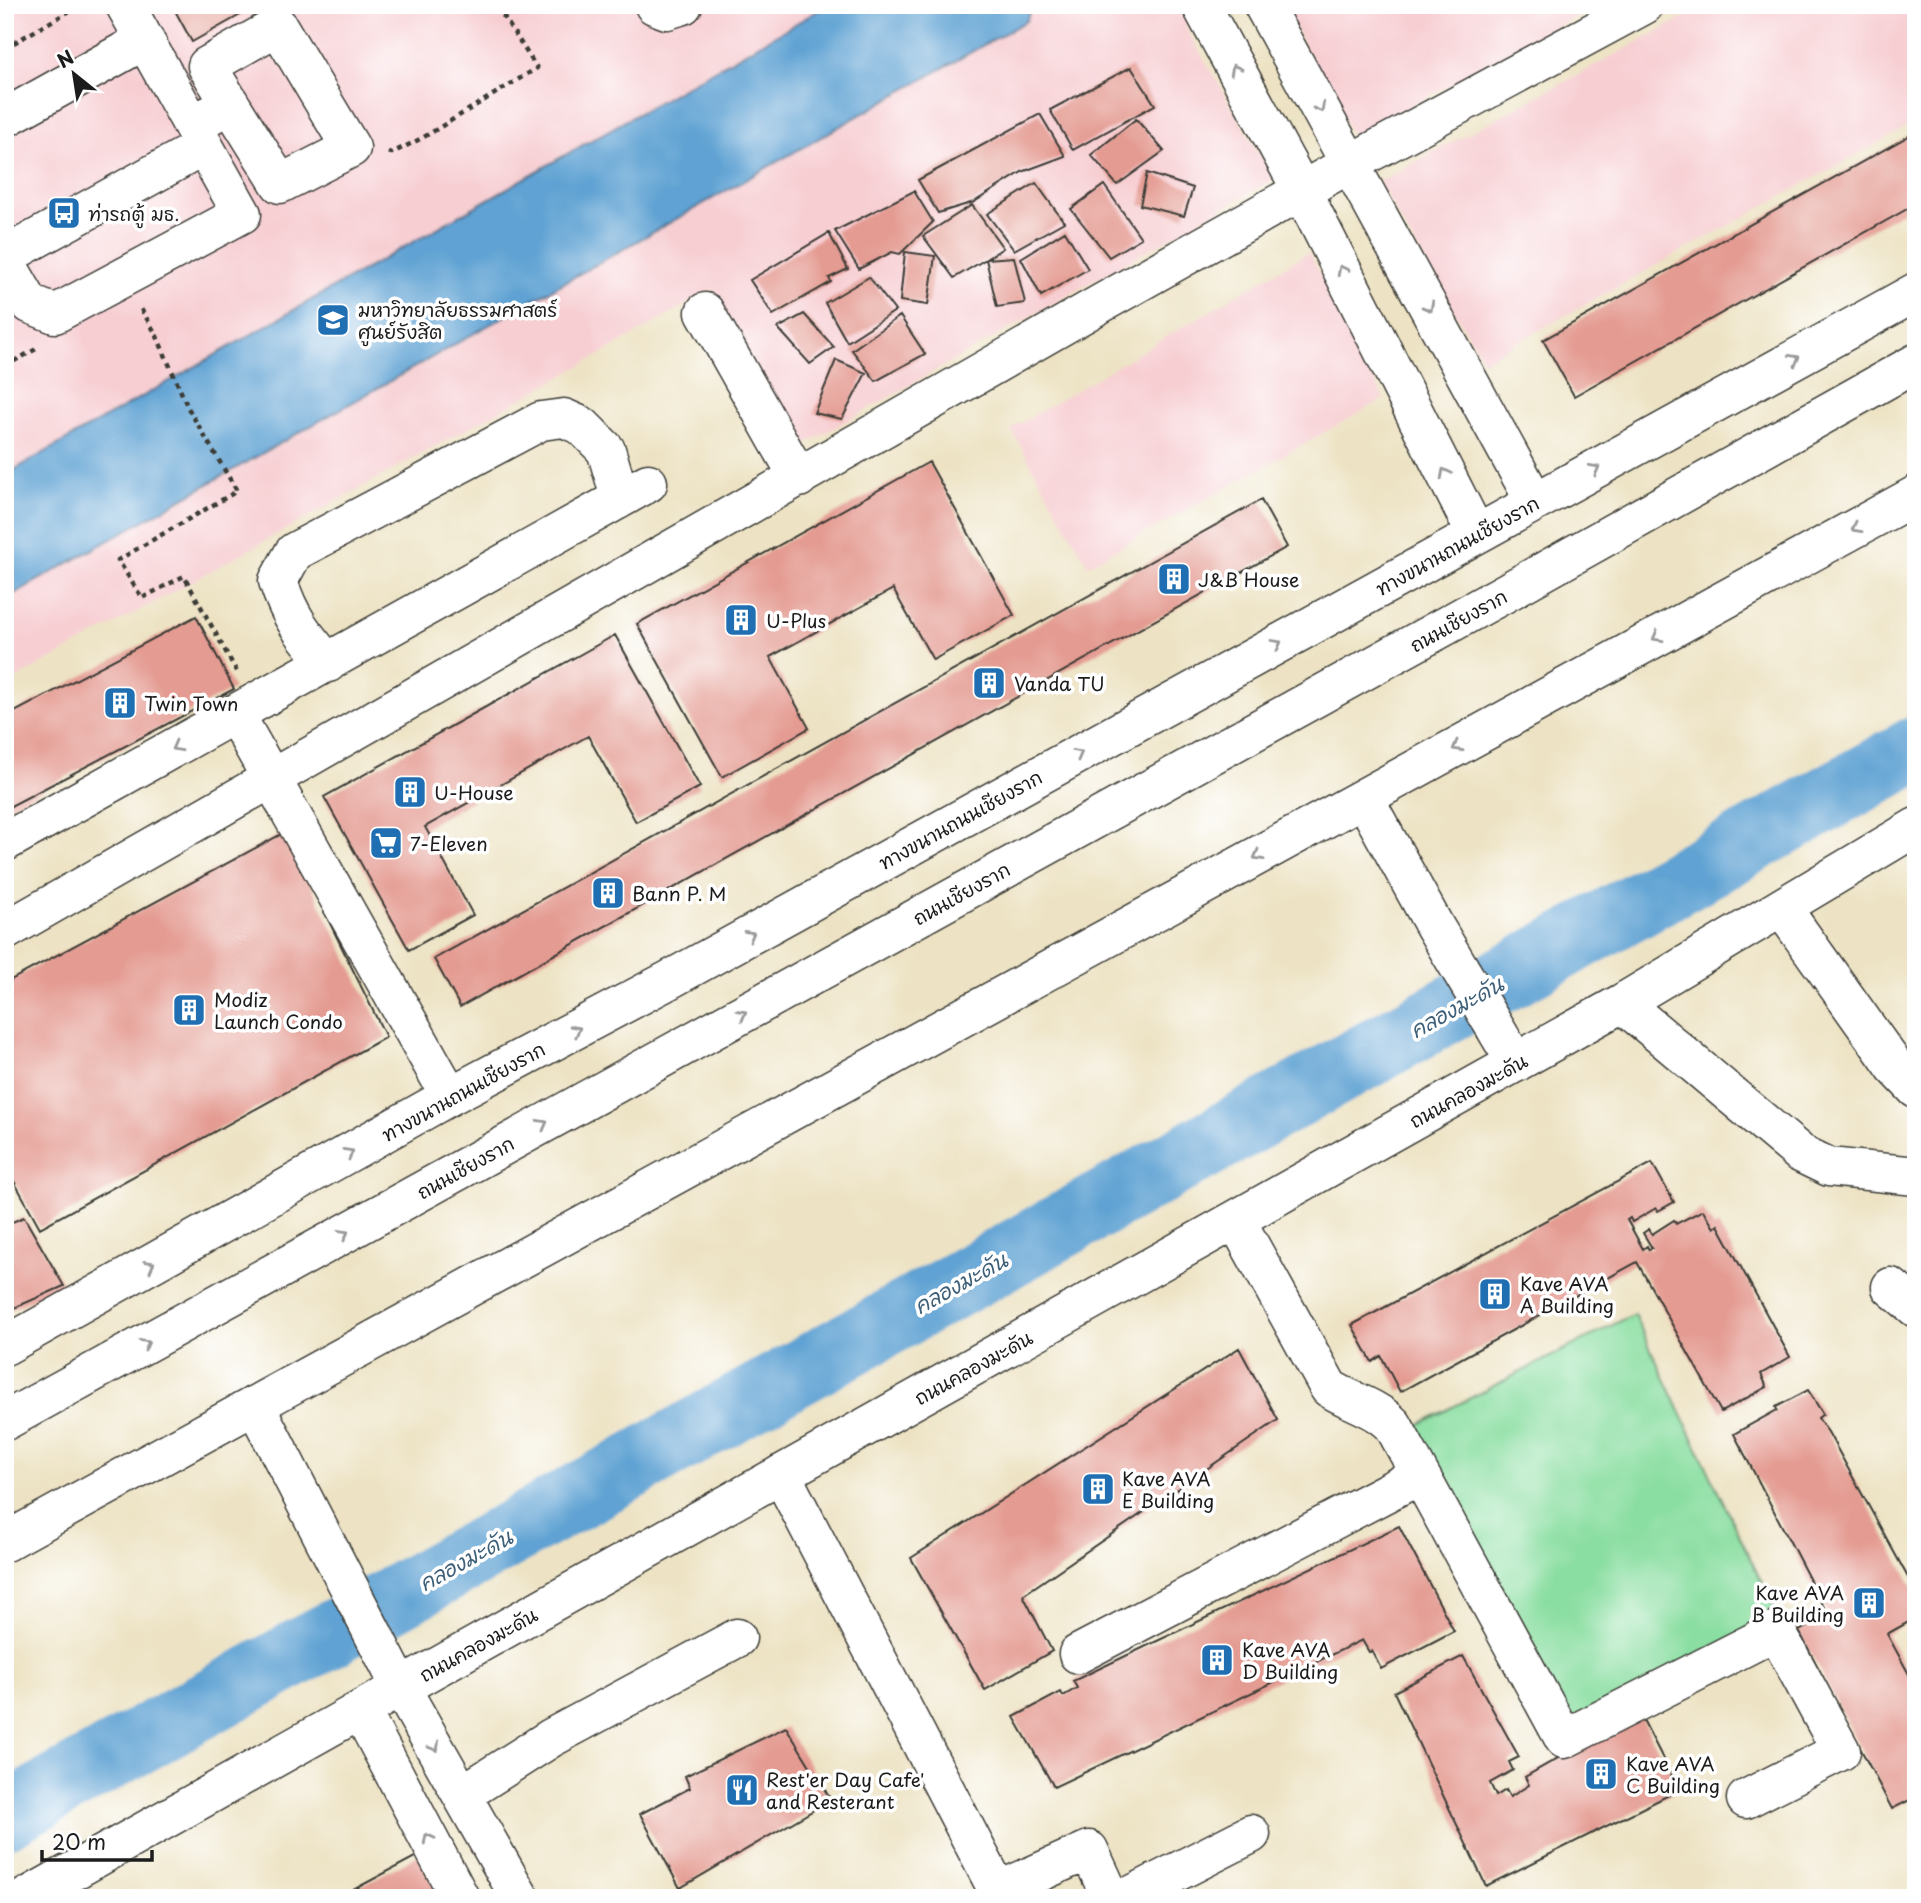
<svg xmlns="http://www.w3.org/2000/svg" width="1921" height="1903" font-family="'Playpen Sans','Playpen Sans Thai',sans-serif">
  <style>
    .built { fill: #f7cfd3 }
    .green { fill: #8adea1; stroke: #537d5e; stroke-width: 2 }
    .water { fill: #5ea2d3; stroke: #3d5f78; stroke-width: 2 }
    .lines { fill: none; stroke-linecap: round; stroke-linejoin: round }
    .river { stroke: #5ea2d3; stroke-width: 66 }
    .building { fill: #e49b92 }
    .minor-casing { stroke: #3b3a35; stroke-width: 41 }
    .major-casing { stroke: #3b3a35; stroke-width: 41 }
    .path { stroke: #3b3a35; stroke-width: 4.5; stroke-dasharray: 5 5; stroke-linecap: butt }
    .minor { stroke: #fff; stroke-width: 38 }
    .major { stroke: #fff; stroke-width: 38 }
    .oneway { stroke: #999 }
    .labels { text-anchor: middle; dominant-baseline: central; stroke-width: 7; stroke-linejoin: round; paint-order: stroke }
    .poi-label { font-size: 19px; fill: #1c1c1c; stroke: #fff; text-anchor: start }
    .street-label { font-size: 19px; fill: #1c1c1c; stroke: #fff }
    .water-label { font-size: 21px; font-style: italic; fill: #3d5f78; stroke: #fff }
  </style>
  <rect width="100%" height="100%" fill="#fff"/>
  <filter id="ink" filterUnits="userSpaceOnUse"><feTurbulence type="fractalNoise" baseFrequency=".0143" numOctaves="2"/><feDisplacementMap in="SourceGraphic" scale="14" xChannelSelector="R" yChannelSelector="G"/><feConvolveMatrix kernelMatrix="1 2 1 2 8 2 1 2 1" color-interpolation-filters="sRGB"/></filter>
  <filter id="wash" filterUnits="userSpaceOnUse"><feTurbulence type="fractalNoise" baseFrequency=".00686" numOctaves="4" result="noise"/><feDisplacementMap in="SourceGraphic" scale="28" xChannelSelector="R" yChannelSelector="G"/><feGaussianBlur stdDeviation="1.57" result="paint"/><feColorMatrix in="noise" values="0 0 0 0 0 0 0 0 0 0 0 0 0 0 0 0 0 1.4 0 .05"/><feComposite in="paint" operator="in"/></filter>
  <g filter="url(#wash)">
    <rect width="100%" height="100%" fill="#ede3c4"/>
    <path class="built" d="M 5,5 L 1221,5 L 1185,26 L 1274,179 L 797,449 L 711,290 L 609,350 L 5,685 Z
      M 1282,5 L 1598,5 L 1353,137 Z
      M 1707,5 L 1916,5 L 1916,122 L 1483,361 L 1378,182 Z
      M 1309,252 L 1384,399 L 1088,565 L 1011,429 Z"/>
    <path class="green" d="M 1634,1314 L 1779,1619 L 1549,1738 L 1396,1436 Z"/>
    <path class="water" d="M 828,5 L 1032,5 L 1026,21 L 5,599 L 5,475 Z"/>
    <g class="lines">
      <path class="river" d="M 5,1816 L 1916,749"/>
    </g>
    <g id="blocks">
      <path class="building" d="M 172,5 L 258,5 L 192,42 Z
        M 1131,67 L 1155,105 L 1073,150 L 1050,110 Z
        M 1040,114 L 1065,156 L 1022,172 L 974,202 L 938,213 L 918,180 Z
        M 1136,119 L 1164,151 L 1117,185 L 1091,155 Z
        M 1916,132 L 1916,204 L 1574,396 L 1543,340 Z
        M 1147,173 L 1193,188 L 1184,216 L 1140,205 Z
        M 1036,183 L 1064,222 L 1014,250 L 987,214 Z
        M 1104,185 L 1141,238 L 1109,257 L 1071,209 Z
        M 914,191 L 933,222 L 900,254 L 892,252 L 859,269 L 835,231 Z
        M 972,205 L 1003,248 L 986,259 L 1014,257 L 1025,303 L 997,307 L 986,259 L 954,278 L 923,236 Z
        M 1065,231 L 1088,269 L 1041,296 L 1021,258 Z
        M 829,233 L 848,269 L 829,278 L 831,282 L 773,315 L 750,280 Z
        M 905,252 L 935,256 L 928,305 L 900,301 Z
        M 869,277 L 895,311 L 847,342 L 825,303 Z
        M 804,314 L 834,347 L 810,364 L 778,328 Z
        M 900,316 L 925,354 L 876,381 L 852,350 Z
        M 836,360 L 866,373 L 842,419 L 814,413 Z
        M 929,462 L 1014,615 L 933,660 L 893,589 L 770,657 L 809,728 L 722,777 L 637,624 Z
        M 1261,500 L 1287,547 L 460,1007 L 434,959 Z
        M 196,616 L 234,689 L 5,809 L 5,717 Z
        M 615,635 L 700,787 L 636,822 L 588,736 L 425,827 L 473,915 L 409,950 L 324,797 Z
        M 285,832 L 386,1037 L 40,1228 L 5,1165 L 5,983 Z
        M 1652,1163 L 1674,1202 L 1658,1211 L 1656,1208 L 1632,1222 L 1630,1218 L 1627,1220 L 1643,1249 L 1647,1246 L 1649,1250 L 1652,1248 L 1643,1233 L 1649,1229 L 1652,1234 L 1674,1220 L 1676,1224 L 1703,1210 L 1714,1228 L 1718,1225 L 1790,1357 L 1761,1374 L 1767,1387 L 1721,1412 L 1637,1262 L 1400,1392 L 1381,1356 L 1372,1362 L 1352,1325 Z
        M 24,1217 L 64,1286 L 5,1312 L 5,1225 Z
        M 1239,1348 L 1278,1420 L 1023,1595 L 1052,1651 L 985,1690 L 911,1558 Z
        M 1808,1390 L 1823,1414 L 1818,1418 L 1828,1432 L 1916,1592 L 1916,1618 L 1887,1634 L 1916,1687 L 1916,1797 L 1892,1809 L 1799,1631 L 1828,1615 L 1734,1434 L 1777,1410 L 1776,1407 Z
        M 1399,1526 L 1454,1631 L 1381,1669 L 1372,1651 L 1369,1652 L 1362,1640 L 1054,1787 L 1014,1717 L 1061,1692 L 1063,1696 L 1077,1688 L 1073,1681 Z
        M 1463,1656 L 1519,1757 L 1509,1762 L 1513,1770 L 1490,1783 L 1496,1796 L 1506,1790 L 1510,1797 L 1529,1785 L 1525,1777 L 1639,1712 L 1679,1790 L 1486,1886 L 1394,1692 Z
        M 786,1727 L 831,1800 L 680,1888 L 640,1814 L 690,1788 L 685,1776 Z
        M 426,1851 L 451,1898 L 338,1898 Z"/>
    </g>
  </g>
  <g filter="url(#ink)">
    <use href="#blocks" fill-opacity="0" stroke="#3b3a35" stroke-width="2"/>
    <g class="lines">
      <defs>
        <path id="minor" d="M 654,5 L 667,10 L 683,5
          M 1201,5 L 1302,191 L 1476,534
          M 1263,5 L 1535,502
          M 5,118 L 145,40
          M 192,124 L 231,105 L 207,66 L 278,26 L 351,148 L 280,184 L 231,105
          M 5,256 L 204,146
          M 5,261 L 30,304 L 55,314 L 242,214 L 125,5
          M 705,312 L 799,478
          M 328,663 C 303,634 290,618 278,581 L 294,552 L 541,421 L 564,418 L 582,426 L 606,450 L 617,487 L 618,500
          M 235,714 L 450,1096
          M 1364,798 L 1435,927 L 1516,1063
          M 5,842 L 648,483
          M 1782,908 L 1895,1067 L 1916,1089
          M 5,931 L 1102,303 L 1351,163 L 1644,5
          M 1622,1003 L 1800,1153 L 1829,1167 L 1916,1176
          M 1236,1220 L 1329,1388 C 1349,1401 1376,1407 1393,1425 L 1564,1739 L 1776,1631 L 1841,1751 L 1746,1799
          M 1891,1287 L 1916,1308
          M 5,1346 L 450,1096 L 669,980 L 1916,292
          M 255,1405 L 401,1688 L 520,1898
          M 781,1474 L 998,1891 L 1089,1850 L 1111,1898
          M 1078,1654 L 1420,1475
          M 361,1711 L 460,1898
          M 463,1794 L 551,1738 L 737,1638
          M 25,1898 L 1622,1003 L 1916,827
          M 1126,1898 L 1251,1834"/>
        <path id="major" d="M 5,1421 L 1507,592 L 1916,363
          M 5,1542 L 1916,495"/>
      </defs>
      <use href="#minor" class="minor-casing"/>
      <use href="#major" class="major-casing"/>
      <path class="path" d="M 5,48 L 80,5
        M 388,152 L 392,153 L 424,137 L 537,68 L 496,5
        M 141,309 L 156,334 L 188,408 L 237,491 L 118,560 L 142,598 L 184,576 L 237,672
        M 5,366 L 38,348"/>
      <use href="#minor" class="minor"/>
      <use href="#major" class="major"/>
    </g>
    <defs><path id="oneway-chevron" d="M-2-3.5L2.5 0L-2 3.5" fill="none" stroke-width="1.6" stroke-linecap="round" stroke-linejoin="round" transform="scale(1.75)"/></defs>
    <g class="oneway">
      <use href="#oneway-chevron" transform="translate(1235 69) rotate(-118)"/>
      <use href="#oneway-chevron" transform="translate(1320 108) rotate(61)"/>
      <use href="#oneway-chevron" transform="translate(1342 270) rotate(-117)"/>
      <use href="#oneway-chevron" transform="translate(1429 307) rotate(61)"/>
      <use href="#oneway-chevron" transform="translate(1795 359) rotate(-29)"/>
      <use href="#oneway-chevron" transform="translate(1595 469) rotate(-29)"/>
      <use href="#oneway-chevron" transform="translate(1445 473) rotate(-117)"/>
      <use href="#oneway-chevron" transform="translate(1856 528) rotate(151)"/>
      <use href="#oneway-chevron" transform="translate(1657 637) rotate(151)"/>
      <use href="#oneway-chevron" transform="translate(1277 644) rotate(-29)"/>
      <use href="#oneway-chevron" transform="translate(176 747) rotate(151)"/>
      <use href="#oneway-chevron" transform="translate(1457 747) rotate(151)"/>
      <use href="#oneway-chevron" transform="translate(1078 754) rotate(-29)"/>
      <use href="#oneway-chevron" transform="translate(1258 856) rotate(151)"/>
      <use href="#oneway-chevron" transform="translate(750 935) rotate(-29)"/>
      <use href="#oneway-chevron" transform="translate(742 1014) rotate(-29)"/>
      <use href="#oneway-chevron" transform="translate(576 1030) rotate(-28)"/>
      <use href="#oneway-chevron" transform="translate(543 1124) rotate(-29)"/>
      <use href="#oneway-chevron" transform="translate(349 1153) rotate(-29)"/>
      <use href="#oneway-chevron" transform="translate(344 1234) rotate(-29)"/>
      <use href="#oneway-chevron" transform="translate(150 1265) rotate(-29)"/>
      <use href="#oneway-chevron" transform="translate(145 1344) rotate(-29)"/>
      <use href="#oneway-chevron" transform="translate(435 1747) rotate(60)"/>
      <use href="#oneway-chevron" transform="translate(428 1838) rotate(-118)"/>
    </g>
  </g>
  <defs>
    <symbol id="bus-square" viewBox="-11 -11 22 22"><rect x="-9" y="-9" width="18" height="18" rx="4" fill="#1f6fb2" stroke="#fff"/><path d="M-5-6H5V4H4V6H2V4H-2V6H-4V4H-5ZM-3.5-4V0h7V-4ZM-3.5 1.2v1.5H-2V1.2ZM2 1.2v1.5H3.5V1.2Z" fill="#fff"/></symbol>
    <symbol id="university-square" viewBox="-11 -11 22 22"><rect x="-9" y="-9" width="18" height="18" rx="4" fill="#1f6fb2" stroke="#fff"/><path d="M0-5L7-2L0 1L-7-2ZM-4 1L0 2.5L4 1V4Q0 6-4 4Z" fill="#fff"/></symbol>
    <symbol id="building-square" viewBox="-11 -11 22 22"><rect x="-9" y="-9" width="18" height="18" rx="4" fill="#1f6fb2" stroke="#fff"/><path d="M-4-6H4V6H1V3H-1V6H-4ZM-2.5-4.3h1.7v1.8h-1.7ZM.8-4.3h1.7v1.8H.8ZM-2.5-1h1.7V.8h-1.7ZM.8-1h1.7V.8H.8Z" fill="#fff"/></symbol>
    <symbol id="supermarket-square" viewBox="-11 -11 22 22"><rect x="-9" y="-9" width="18" height="18" rx="4" fill="#1f6fb2" stroke="#fff"/><path d="M-6-5.5h2.5l.6 2H6L4.5 2H-2.5L-4.4-4H-6ZM-1.5 3.2a1.3 1.3 0 1 0 .1 0ZM3 3.2a1.3 1.3 0 1 0 .1 0Z" fill="#fff"/></symbol>
    <symbol id="restaurant-square" viewBox="-11 -11 22 22"><rect x="-9" y="-9" width="18" height="18" rx="4" fill="#1f6fb2" stroke="#fff"/><path d="M-5-6h1v4h1v-4h1v4h1v-4h1v5L-1.5 .5V6h-2V.5L-5-1ZM5-6V6H3V1.5H1.5Q1.5-4 5-6Z" fill="#fff"/></symbol>
  </defs>
  <g fill-rule="evenodd">
    <use href="#bus-square" x="45" y="194" width="38" height="38"/>
    <use href="#university-square" x="314" y="301" width="38" height="38"/>
    <use href="#building-square" x="1155" y="560" width="38" height="38"/>
    <use href="#building-square" x="722" y="601" width="38" height="38"/>
    <use href="#building-square" x="970" y="664" width="38" height="38"/>
    <use href="#building-square" x="101" y="684" width="38" height="38"/>
    <use href="#building-square" x="391" y="773" width="38" height="38"/>
    <use href="#supermarket-square" x="367" y="824" width="38" height="38"/>
    <use href="#building-square" x="589" y="874" width="38" height="38"/>
    <use href="#building-square" x="170" y="991" width="38" height="38"/>
    <use href="#building-square" x="1476" y="1275" width="38" height="38"/>
    <use href="#building-square" x="1079" y="1470" width="38" height="38"/>
    <use href="#building-square" x="1850" y="1584" width="38" height="38"/>
    <use href="#building-square" x="1198" y="1641" width="38" height="38"/>
    <use href="#building-square" x="1582" y="1755" width="38" height="38"/>
    <use href="#restaurant-square" x="723" y="1771" width="38" height="38"/>
  </g>
  <g class="labels">
    <g class="poi-label">
      <text x="88" y="213">ท่ารถตู้ มธ.</text>
      <text x="358" y="309">มหาวิทยาลัยธรรมศาสตร์<tspan x="358" dy="22">ศูนย์รังสิต</tspan></text>
      <text x="1198" y="579">J&amp;B House</text>
      <text x="766" y="620">U-Plus</text>
      <text x="1014" y="683">Vanda TU</text>
      <text x="144" y="703">Twin Town</text>
      <text x="434" y="792">U-House</text>
      <text x="410" y="843">7-Eleven</text>
      <text x="632" y="893">Bann P. M</text>
      <text x="214" y="999">Modiz<tspan x="214" dy="22">Launch Condo</tspan></text>
      <text x="1520" y="1283">Kave AVA<tspan x="1520" dy="22">A Building</tspan></text>
      <text x="1122" y="1478">Kave AVA<tspan x="1122" dy="22">E Building</tspan></text>
      <text x="1844" y="1592" text-anchor="end">Kave AVA<tspan x="1844" dy="22">B Building</tspan></text>
      <text x="1242" y="1649">Kave AVA<tspan x="1242" dy="22">D Building</tspan></text>
      <text x="1626" y="1763">Kave AVA<tspan x="1626" dy="22">C Building</tspan></text>
      <text x="766" y="1779">Rest'er Day Cafe'<tspan x="766" dy="22">and Resterant</tspan></text>
    </g>
    <g class="street-label">
      <text transform="translate(1457 545) rotate(-29)">ทางขนานถนนเชียงราก</text>
      <text transform="translate(1458 620) rotate(-29)">ถนนเชียงราก</text>
      <text transform="translate(960 819) rotate(-29)">ทางขนานถนนเชียงราก</text>
      <text transform="translate(961 893) rotate(-29)">ถนนเชียงราก</text>
      <text transform="translate(1468 1090) rotate(-29)">ถนนคลองมะดัน</text>
      <text transform="translate(463 1091) rotate(-29)">ทางขนานถนนเชียงราก</text>
      <text transform="translate(465 1167) rotate(-29)">ถนนเชียงราก</text>
      <text transform="translate(973 1367) rotate(-29)">ถนนคลองมะดัน</text>
      <text transform="translate(478 1644) rotate(-29)">ถนนคลองมะดัน</text>
    </g>
    <g class="water-label">
      <text transform="translate(1456 1006) rotate(-29)">คลองมะดัน</text>
      <text transform="translate(960 1282) rotate(-29)">คลองมะดัน</text>
      <text transform="translate(465 1559) rotate(-29)">คลองมะดัน</text>
    </g>
  </g>
  <rect width="1921" height="1903" fill="none" stroke="#fff" stroke-width="28"/>
  <g transform="translate(74 74) rotate(330)" stroke="#ffffff" stroke-width="5" paint-order="stroke">
  <path d="M0-5L12 26L0 18L-12 26Z" fill="#1c1c1c"/>
  <text y="-10" font-size="19" font-weight="bold" text-anchor="middle" fill="#1c1c1c">N</text>
  </g>
  <path d="M42 1850v10h110v-10" fill="none" stroke="#1c1c1c" stroke-width="3.5"/>
  <text x="52" y="1850" font-size="21" fill="#1c1c1c" stroke="#ffffff" stroke-width="5" paint-order="stroke">20 m</text>
</svg>
